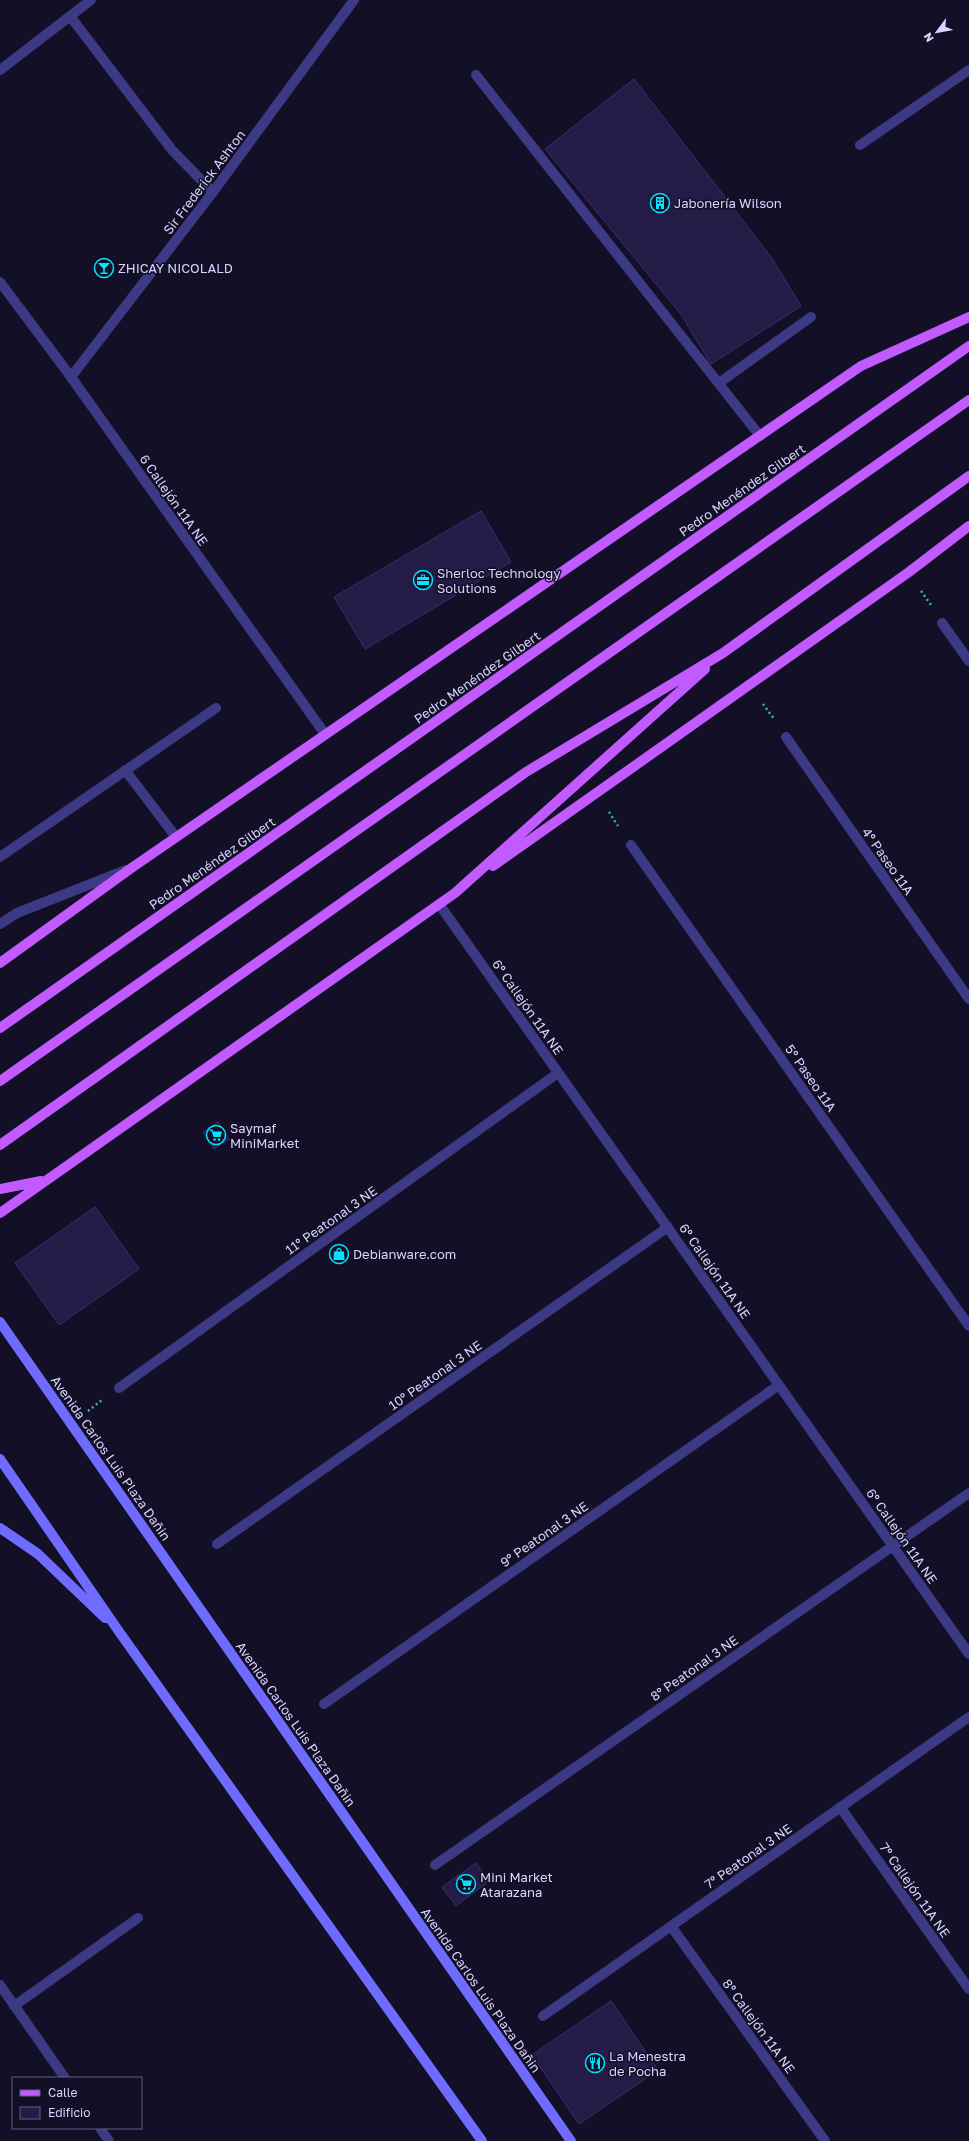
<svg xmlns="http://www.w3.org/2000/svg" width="969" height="2141" font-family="'Golos Text',sans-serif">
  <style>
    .building { fill: #241b47; stroke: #3b2d73 }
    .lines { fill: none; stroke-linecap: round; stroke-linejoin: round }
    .path { stroke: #2fb8b0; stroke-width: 2.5; stroke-dasharray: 2 3; stroke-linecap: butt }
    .service { stroke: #3d3a85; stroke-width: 10 }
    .minor { stroke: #3d3a85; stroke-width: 10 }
    .secondary { stroke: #6f6bff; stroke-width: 10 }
    .primary { stroke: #c25bff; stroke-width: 10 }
    .labels { text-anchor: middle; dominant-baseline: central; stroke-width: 3; stroke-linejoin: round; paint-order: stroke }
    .street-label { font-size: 13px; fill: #d9d4ff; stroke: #130f26 }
    .poi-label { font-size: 13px; fill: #d9d4ff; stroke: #130f26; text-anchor: start }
  </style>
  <rect width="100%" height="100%" fill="#130f26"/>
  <path class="building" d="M 634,79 L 771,257 L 801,306 L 711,364 L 680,313 L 545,149 Z
    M 481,511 L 511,562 L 365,649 L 334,597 Z
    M 218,1122 L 229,1139 L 214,1149 L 203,1132 Z
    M 95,1207 L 139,1269 L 59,1325 L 15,1263 Z
    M 476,1863 L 489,1881 L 456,1906 L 442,1887 Z
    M 611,2001 L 658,2070 L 579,2124 L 532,2055 Z"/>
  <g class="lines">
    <path class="path" d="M 921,591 L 931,605
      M 763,704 L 774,719
      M 609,812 L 618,826
      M 88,1411 L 102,1400"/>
    <path class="service" d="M 70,16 L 172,150 L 213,192
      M 0,70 L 91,0
      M 476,75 L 760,436
      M 860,145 L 969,70
      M 719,383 L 811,317
      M 125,770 L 176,837
      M 0,857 L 216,708
      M 0,924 L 17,913 L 126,870
      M 0,1985 L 65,2078
      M 14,2006 L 138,1918
      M 100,2128 L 109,2141"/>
    <path class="minor" d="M 0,282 L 71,377 L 325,734
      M 71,377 L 213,192 L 354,0
      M 942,623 L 969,661
      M 786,737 L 969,999
      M 631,845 L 969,1326
      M 439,904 L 969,1654
      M 119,1388 L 558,1073
      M 217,1544 L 668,1227
      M 324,1704 L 779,1385
      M 840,1807 L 969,1989
      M 435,1865 L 969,1493
      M 671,1926 L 825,2141
      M 543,2016 L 969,1717"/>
    <path class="secondary" d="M 0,1322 L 571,2141
      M 0,1459 L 120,1633 L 482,2141
      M 0,1528 L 38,1554 L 105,1618"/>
    <path class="primary" d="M 493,866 L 909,572 L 969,526
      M 0,963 L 130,869 L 861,366 L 969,317
      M 0,1028 L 969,346
      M 0,1081 L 969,400
      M 0,1145 L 526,772 L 723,653 L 969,476
      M 0,1189 L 41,1181
      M 0,1213 L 455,893 L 705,669"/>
  </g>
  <defs>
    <symbol id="building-ring" viewBox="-11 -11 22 22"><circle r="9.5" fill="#130f26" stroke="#00e5ff" stroke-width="1.5"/><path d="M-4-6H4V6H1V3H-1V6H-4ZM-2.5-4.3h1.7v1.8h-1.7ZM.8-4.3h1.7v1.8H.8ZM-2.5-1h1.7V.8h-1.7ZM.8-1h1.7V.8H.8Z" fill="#00e5ff"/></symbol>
    <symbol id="bar-ring" viewBox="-11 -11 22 22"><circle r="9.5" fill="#130f26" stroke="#00e5ff" stroke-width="1.5"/><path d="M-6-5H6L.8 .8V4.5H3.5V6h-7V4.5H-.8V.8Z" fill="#00e5ff"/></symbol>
    <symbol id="office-ring" viewBox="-11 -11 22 22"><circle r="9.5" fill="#130f26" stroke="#00e5ff" stroke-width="1.5"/><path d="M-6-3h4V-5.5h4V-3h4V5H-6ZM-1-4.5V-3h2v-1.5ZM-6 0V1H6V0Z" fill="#00e5ff"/></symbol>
    <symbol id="supermarket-ring" viewBox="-11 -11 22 22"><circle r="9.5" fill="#130f26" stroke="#00e5ff" stroke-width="1.5"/><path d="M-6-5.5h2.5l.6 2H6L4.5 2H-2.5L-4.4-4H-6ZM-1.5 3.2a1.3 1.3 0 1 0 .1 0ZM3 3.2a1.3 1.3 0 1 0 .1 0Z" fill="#00e5ff"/></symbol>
    <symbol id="shop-ring" viewBox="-11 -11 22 22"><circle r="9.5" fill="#130f26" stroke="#00e5ff" stroke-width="1.5"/><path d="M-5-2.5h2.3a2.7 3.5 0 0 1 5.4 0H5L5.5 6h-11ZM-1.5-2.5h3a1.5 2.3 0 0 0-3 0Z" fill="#00e5ff"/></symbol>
    <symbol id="restaurant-ring" viewBox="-11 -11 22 22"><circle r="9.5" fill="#130f26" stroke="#00e5ff" stroke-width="1.5"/><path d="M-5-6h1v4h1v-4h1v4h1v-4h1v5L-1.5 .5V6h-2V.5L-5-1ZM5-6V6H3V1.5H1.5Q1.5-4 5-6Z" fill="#00e5ff"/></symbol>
  </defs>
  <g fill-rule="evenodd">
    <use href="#building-ring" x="649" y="192" width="22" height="22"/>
    <use href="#bar-ring" x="93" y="257" width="22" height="22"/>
    <use href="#office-ring" x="412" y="569" width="22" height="22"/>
    <use href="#supermarket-ring" x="205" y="1124" width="22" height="22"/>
    <use href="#shop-ring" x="328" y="1243" width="22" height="22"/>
    <use href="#supermarket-ring" x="455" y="1873" width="22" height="22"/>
    <use href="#restaurant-ring" x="584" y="2052" width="22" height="22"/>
  </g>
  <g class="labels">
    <g class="street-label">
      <text transform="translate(204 182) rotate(-53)">Sir Frederick Ashton</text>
      <text transform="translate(742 490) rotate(-35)">Pedro Menéndez Gilbert</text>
      <text transform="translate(174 500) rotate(55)">6 Callejón 11A NE</text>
      <text transform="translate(477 677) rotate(-35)">Pedro Menéndez Gilbert</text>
      <text transform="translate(888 861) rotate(55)">4º Paseo 11A</text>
      <text transform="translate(212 863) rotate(-35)">Pedro Menéndez Gilbert</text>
      <text transform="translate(528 1007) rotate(55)">6º Callejón 11A NE</text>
      <text transform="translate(811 1078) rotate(55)">5º Paseo 11A</text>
      <text transform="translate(331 1220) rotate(-35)">11º Peatonal 3 NE</text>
      <text transform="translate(715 1271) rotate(55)">6º Callejón 11A NE</text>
      <text transform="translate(435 1375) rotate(-35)">10º Peatonal 3 NE</text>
      <text transform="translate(111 1458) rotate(55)">Avenida Carlos Luis Plaza Dañin</text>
      <text transform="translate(544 1534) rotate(-35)">9º Peatonal 3 NE</text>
      <text transform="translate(902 1536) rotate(55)">6º Callejón 11A NE</text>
      <text transform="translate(694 1668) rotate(-35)">8º Peatonal 3 NE</text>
      <text transform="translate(296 1724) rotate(55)">Avenida Carlos Luis Plaza Dañin</text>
      <text transform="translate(748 1856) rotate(-35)">7º Peatonal 3 NE</text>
      <text transform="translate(915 1890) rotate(55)">7º Callejón 11A NE</text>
      <text transform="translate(481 1990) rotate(55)">Avenida Carlos Luis Plaza Dañin</text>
      <text transform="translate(759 2026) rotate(54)">8º Callejón 11A NE</text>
    </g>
    <g class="poi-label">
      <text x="674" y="203">Jabonería Wilson</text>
      <text x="118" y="268">ZHICAY NICOLALD</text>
      <text x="437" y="573">Sherloc Technology<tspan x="437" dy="15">Solutions</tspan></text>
      <text x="230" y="1128">Saymaf<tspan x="230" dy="15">MiniMarket</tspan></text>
      <text x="353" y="1254">Debianware.com</text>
      <text x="480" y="1877">Mini Market<tspan x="480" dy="15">Atarazana</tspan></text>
      <text x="609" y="2056">La Menestra<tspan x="609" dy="15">de Pocha</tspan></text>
    </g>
  </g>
  <rect x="12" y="2077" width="130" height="52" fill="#130f26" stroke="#625e7d"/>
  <rect x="20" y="2090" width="20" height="6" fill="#c25bff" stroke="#625e7d"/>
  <text x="48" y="2097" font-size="12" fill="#d9d4ff">Calle</text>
  <rect x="20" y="2107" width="20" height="12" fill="#241b47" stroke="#625e7d"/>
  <text x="48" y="2117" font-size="12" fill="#d9d4ff">Edificio</text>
  <g transform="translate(937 32) rotate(238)" stroke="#130f26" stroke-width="3" paint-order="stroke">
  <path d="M0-3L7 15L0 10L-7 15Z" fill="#d9d4ff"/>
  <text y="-6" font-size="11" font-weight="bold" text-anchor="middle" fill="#d9d4ff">N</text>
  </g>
</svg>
